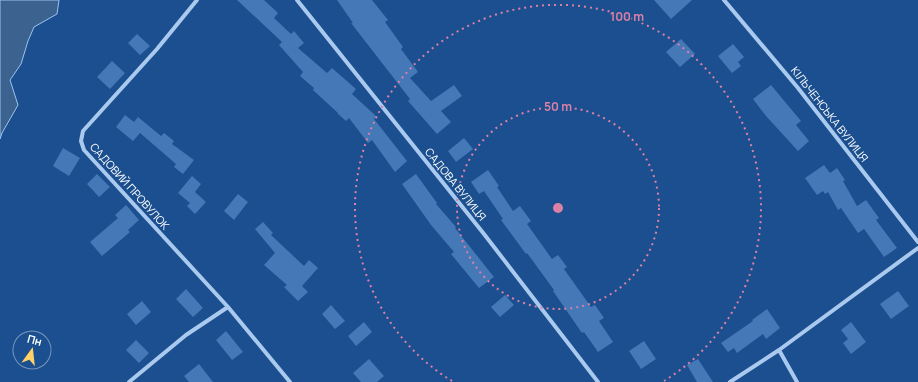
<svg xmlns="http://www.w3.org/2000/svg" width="918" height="382" font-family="Manrope,sans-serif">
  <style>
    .water { fill: #3c6290; stroke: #9cc4f0 }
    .building { fill: #4478b7 }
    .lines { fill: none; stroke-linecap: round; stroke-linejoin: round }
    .minor { stroke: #a9c9ee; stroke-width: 4 }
    .ring { fill: none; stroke: #dd80a5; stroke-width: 2; stroke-dasharray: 2 4 }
    .labels { text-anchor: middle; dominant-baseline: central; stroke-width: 3; stroke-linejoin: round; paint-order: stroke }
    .street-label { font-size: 11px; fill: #fff; stroke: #1b4f8f }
    .centre { fill: #dd80a5; stroke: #1b4f8f; stroke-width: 2 }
    .ring-label { font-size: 12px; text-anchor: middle; font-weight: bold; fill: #dd80a5; stroke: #1b4f8f; stroke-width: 3; stroke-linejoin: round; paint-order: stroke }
  </style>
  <rect width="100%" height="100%" fill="#1b4f8f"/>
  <path class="water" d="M 0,0 L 59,0 L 57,14 L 34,27 L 28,41 L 21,64 L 10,80 L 18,105 L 2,133 L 0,139 Z"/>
  <path class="building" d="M 237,0 L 264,0 L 278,13 L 274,18 L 291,34 L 294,31 L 304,43 L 298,48 L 327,73 L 332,68 L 356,89 L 352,94 L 377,117 L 374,119 L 407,161 L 395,172 L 372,140 L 368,143 L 349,118 L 346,121 L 337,113 L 338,113 L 313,90 L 314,88 L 300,76 L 303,72 L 279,45 L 282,42 Z
    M 337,0 L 372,0 L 388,20 L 385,22 L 403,47 L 401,49 L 418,72 L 410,78 L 431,101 L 454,85 L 462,96 L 441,111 L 451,122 L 437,134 L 408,101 L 410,99 L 351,23 L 353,23 Z
    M 654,0 L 692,0 L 671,19 Z
    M 137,34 L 150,46 L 140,55 L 128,43 Z
    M 681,39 L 695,54 L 680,67 L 666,52 Z
    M 733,44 L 744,57 L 738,62 L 741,66 L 732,73 L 718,56 Z
    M 112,61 L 125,73 L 110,89 L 97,77 Z
    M 771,85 L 801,121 L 796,125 L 809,141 L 798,151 L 766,116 L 753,99 Z
    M 125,115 L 134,122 L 138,117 L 161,136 L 164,133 L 174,141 L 172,144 L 194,160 L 183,174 L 174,167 L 176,164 L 140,133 L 133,141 L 116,127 Z
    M 464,138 L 473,149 L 456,162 L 448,151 Z
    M 63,148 L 80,158 L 69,176 L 53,166 Z
    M 824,165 L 830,173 L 837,168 L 845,180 L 843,181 L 857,206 L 866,200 L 879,218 L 876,220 L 897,248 L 884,257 L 864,229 L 858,233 L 841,208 L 838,210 L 828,192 L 825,194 L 823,191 L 817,195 L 805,178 Z
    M 488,170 L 499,186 L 497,187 L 513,211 L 520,206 L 531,221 L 527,224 L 552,259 L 558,255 L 567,267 L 564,269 L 591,307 L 595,305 L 604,318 L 599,321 L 613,342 L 598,352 L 584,332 L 582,333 L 553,291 L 554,290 L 527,253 L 526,254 L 501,220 L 503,219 L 484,191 L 479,194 L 471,182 Z
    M 97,174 L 110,187 L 99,197 L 87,184 Z
    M 416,174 L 437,203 L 436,204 L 456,227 L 455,228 L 494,277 L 479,288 L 451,254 L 454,252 L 431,225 L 402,184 Z
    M 192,176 L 201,184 L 195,192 L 206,202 L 195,214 L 187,206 L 190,203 L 178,193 Z
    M 238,194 L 248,202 L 234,220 L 224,211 Z
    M 126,205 L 139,220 L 128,230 L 130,232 L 102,256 L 90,242 L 118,218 L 115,215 Z
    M 263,222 L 273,233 L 271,235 L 304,266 L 309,260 L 318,268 L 302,286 L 308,292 L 298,301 L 284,287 L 287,285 L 264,265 L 275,253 L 255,229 Z
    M 186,289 L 203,308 L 193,317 L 176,299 Z
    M 898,291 L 909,306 L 891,319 L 880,304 Z
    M 505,295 L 514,305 L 500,317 L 491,307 Z
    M 142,301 L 151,312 L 136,325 L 127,314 Z
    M 331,305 L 345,321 L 335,329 L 322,314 Z
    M 767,309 L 780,328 L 766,339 L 763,334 L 737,353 L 734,348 L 728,352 L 721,343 L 753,321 L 752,320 Z
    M 364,322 L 372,332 L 356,346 L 348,336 Z
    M 851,322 L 866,342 L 851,354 L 843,343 L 848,339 L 841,330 Z
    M 226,331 L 243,352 L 232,360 L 216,340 Z
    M 136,340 L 149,353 L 139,363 L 126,350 Z
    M 644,341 L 656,359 L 641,369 L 629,351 Z
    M 369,359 L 384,376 L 377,382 L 361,382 L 353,373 Z
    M 698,359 L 713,382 L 697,382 L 687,365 Z
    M 199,364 L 213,382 L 189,382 L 184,376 Z"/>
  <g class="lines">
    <path class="minor" d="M 197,0 L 157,49 L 83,131 L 81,141 L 84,150 L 228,307 L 290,382
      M 297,0 L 484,234 L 598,382
      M 724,0 L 798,88 L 918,242
      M 779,350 L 918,248
      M 129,382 L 186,335 L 228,307
      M 730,382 L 779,350 L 797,382"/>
  </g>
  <g class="ring">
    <circle cx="558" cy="208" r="101"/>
    <path d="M452 381A203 203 0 1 1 664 381"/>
  </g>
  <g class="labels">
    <g class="street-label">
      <text transform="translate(830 114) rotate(52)">КІЛЬЧЕНСЬКА ВУЛИЦЯ</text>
      <text transform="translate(456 184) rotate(51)">САДОВА ВУЛИЦЯ</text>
      <text transform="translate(130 186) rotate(48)">САДОВИЙ ПРОВУЛОК</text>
    </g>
  </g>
  <circle cx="558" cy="208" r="6" class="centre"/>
  <g class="ring-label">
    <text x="627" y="21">100 m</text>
    <text x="558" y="111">50 m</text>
  </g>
  <g transform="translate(32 350) rotate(15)"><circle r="19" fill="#1b4f8f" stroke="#7695bc"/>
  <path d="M0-3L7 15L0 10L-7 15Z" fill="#ffd166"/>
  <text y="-6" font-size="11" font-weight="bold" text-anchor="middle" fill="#ffffff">Пн</text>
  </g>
</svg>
